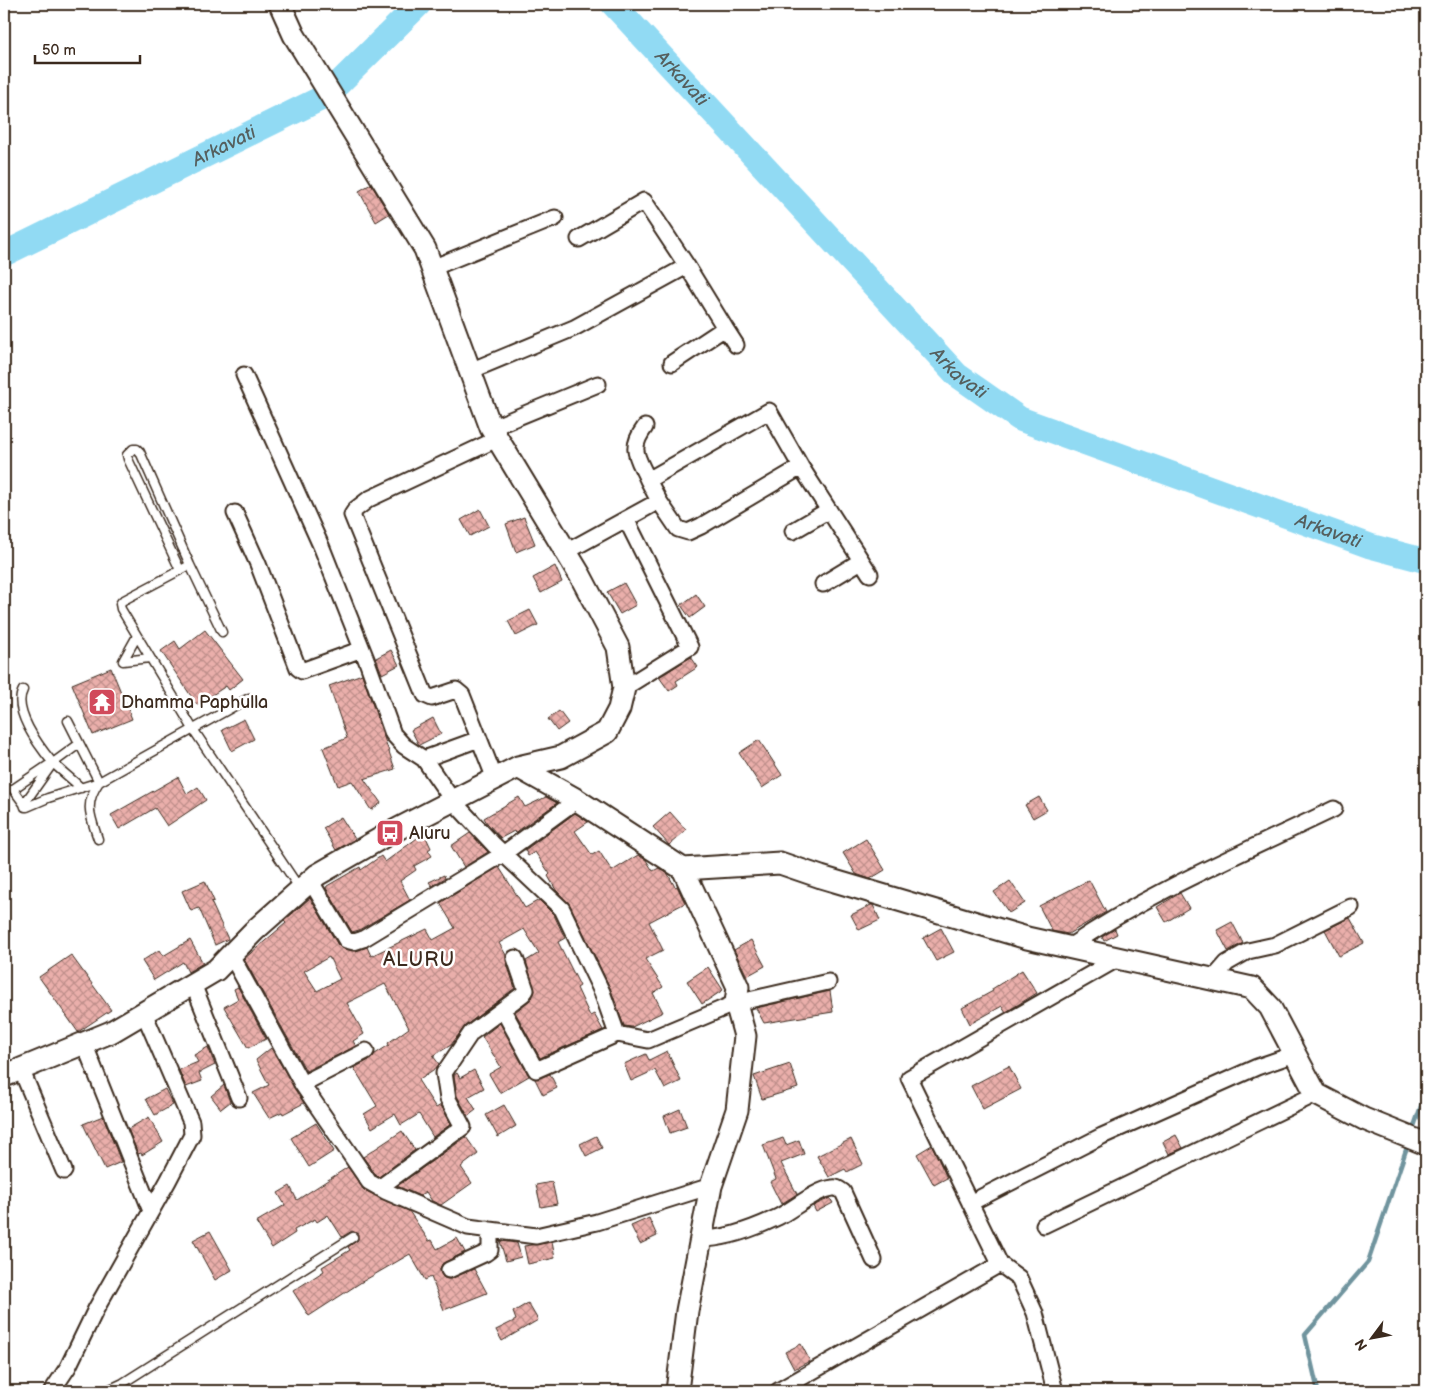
<svg xmlns="http://www.w3.org/2000/svg" width="1430" height="1395" font-family="'Balsamiq Sans',sans-serif">
  <style>
    .lines { fill: none; stroke-linecap: round; stroke-linejoin: round }
    .stream { stroke: #6f949e; stroke-width: 4.5 }
    .river { stroke: #91daf3; stroke-width: 25 }
    .building { fill: url(#building-cross-hatch); stroke: #3b2a1e; fill-rule: evenodd }
    .lane-casing { stroke: #3b2a1e; stroke-width: 11 }
    .street-casing { stroke: #3b2a1e; stroke-width: 19 }
    .secondary-casing { stroke: #3b2a1e; stroke-width: 25 }
    .lane { stroke: #fff; stroke-width: 8 }
    .street { stroke: #fff; stroke-width: 15 }
    .secondary { stroke: #fff; stroke-width: 21 }
    .labels { text-anchor: middle; dominant-baseline: central; stroke-width: 5; stroke-linejoin: round; paint-order: stroke }
    .poi-label { font-size: 18px; fill: #3b2a1e; stroke: #fff; text-anchor: start }
    .water-label { font-size: 19px; font-style: italic; fill: #555f5e; stroke: #fff }
    .quarter-label { font-size: 20px; letter-spacing: 1px; fill: #3b2a1e; stroke: #fff }
  </style>
  <defs>
    <pattern id="building-cross-hatch" width="8" height="8" patternUnits="userSpaceOnUse" patternTransform="scale(1.25)"><rect width="8" height="8" fill="#eaafab"/><path d="M0 0l8 8M0 8l8-8" fill="none" stroke="#bf8f8b"/></pattern>
  </defs>
  <rect width="100%" height="100%" fill="#fff"/>
  <filter id="ink" filterUnits="userSpaceOnUse"><feTurbulence type="fractalNoise" baseFrequency=".02" numOctaves="2"/><feDisplacementMap in="SourceGraphic" scale="10" xChannelSelector="R" yChannelSelector="G"/><feConvolveMatrix kernelMatrix="1 2 1 2 8 2 1 2 1" color-interpolation-filters="sRGB"/></filter>
  <g filter="url(#ink)">
    <g class="lines">
      <path class="stream" d="M 1412,1132 L 1426,1092
        M 1318,1391 L 1305,1335 L 1368,1262 L 1408,1144"/>
      <g class="river">
        <path id="s1" d="M 613,4 L 957,375 L 1020,419 L 1370,546 L 1426,561"/>
        <path id="s2" d="M 4,254 L 326,96 L 419,4"/>
      </g>
    </g>
    <path class="building" d="M 371,184 L 389,214 L 376,222 L 359,191 Z
      M 480,509 L 489,526 L 470,536 L 461,520 Z
      M 524,517 L 535,544 L 516,552 L 506,524 Z
      M 555,566 L 562,582 L 541,593 L 533,578 Z
      M 624,583 L 636,605 L 620,614 L 607,592 Z
      M 696,594 L 705,607 L 690,618 L 681,605 Z
      M 530,610 L 538,625 L 516,636 L 508,621 Z
      M 205,630 L 243,679 L 229,690 L 226,686 L 197,705 L 161,651 L 175,641 L 180,649 Z
      M 391,650 L 399,665 L 382,674 L 376,658 Z
      M 691,657 L 698,667 L 676,681 L 678,685 L 669,691 L 659,677 Z
      M 111,668 L 132,719 L 93,735 L 72,684 Z
      M 362,674 L 395,769 L 364,779 L 381,803 L 371,810 L 352,781 L 338,786 L 323,748 L 347,738 L 329,686 Z
      M 559,711 L 568,723 L 557,731 L 548,719 Z
      M 433,718 L 441,734 L 419,745 L 411,730 Z
      M 244,719 L 254,739 L 232,751 L 222,730 Z
      M 759,740 L 782,775 L 762,788 L 739,753 Z
      M 178,777 L 187,794 L 198,787 L 206,800 L 167,826 L 155,808 L 119,829 L 111,815 Z
      M 519,797 L 525,807 L 546,797 L 557,803 L 515,833 L 514,831 L 501,838 L 487,823 L 484,818 Z
      M 1039,797 L 1047,810 L 1033,818 L 1025,805 Z
      M 670,812 L 686,830 L 669,845 L 653,827 Z
      M 575,813 L 588,822 L 575,831 L 592,855 L 599,851 L 612,871 L 638,855 L 646,860 L 653,871 L 659,868 L 668,874 L 675,887 L 677,886 L 685,903 L 649,922 L 663,950 L 645,959 L 663,987 L 653,993 L 663,1012 L 632,1027 L 624,1026 L 610,988 L 570,905 L 556,890 L 548,876 L 550,874 L 535,852 L 528,856 L 525,850 Z
      M 341,817 L 355,839 L 336,850 L 323,828 Z
      M 424,833 L 431,848 L 428,850 L 432,856 L 414,866 L 416,870 L 400,881 L 410,900 L 359,930 L 352,932 L 326,888 L 327,886 L 360,867 L 361,870 L 381,856 L 385,862 Z
      M 470,833 L 488,852 L 464,867 L 451,846 Z
      M 866,839 L 885,870 L 870,879 L 856,874 L 843,853 Z
      M 499,867 L 525,908 L 539,900 L 554,915 L 565,938 L 558,942 L 580,986 L 577,988 L 590,1016 L 594,1014 L 603,1030 L 540,1058 L 515,1012 L 530,1000 L 535,991 L 526,961 L 539,953 L 524,929 L 499,943 L 506,955 L 506,961 L 515,988 L 465,1026 L 451,1045 L 433,1056 L 439,1064 L 436,1068 L 418,1080 L 436,1108 L 441,1105 L 451,1124 L 433,1137 L 419,1114 L 401,1125 L 395,1114 L 372,1128 L 364,1114 L 377,1106 L 354,1068 L 371,1059 L 375,1054 L 389,1045 L 388,1043 L 409,1028 L 385,984 L 347,1003 L 364,1034 L 353,1041 L 356,1046 L 306,1071 L 244,959 L 286,923 L 284,921 L 310,898 L 338,945 L 344,949 L 356,951 L 367,947 L 371,956 L 427,929 L 433,940 L 455,928 L 440,903 ZM 329,957 L 340,979 L 317,991 L 304,971 Z
      M 444,875 L 445,878 L 432,886 L 429,882 Z
      M 1089,880 L 1106,912 L 1068,934 L 1052,931 L 1039,906 Z
      M 205,881 L 214,901 L 211,902 L 228,939 L 215,945 L 199,908 L 191,911 L 182,891 Z
      M 1010,881 L 1025,903 L 1009,913 L 994,892 Z
      M 1180,893 L 1189,908 L 1166,922 L 1157,907 Z
      M 871,905 L 873,905 L 880,920 L 859,930 L 851,915 Z
      M 1350,918 L 1364,943 L 1339,956 L 1325,930 Z
      M 1232,922 L 1243,943 L 1228,951 L 1217,930 Z
      M 941,928 L 954,952 L 936,961 L 923,938 Z
      M 1115,929 L 1117,934 L 1104,941 L 1102,937 Z
      M 190,940 L 203,963 L 188,972 L 183,962 L 154,980 L 142,961 L 159,950 L 163,956 Z
      M 751,940 L 765,966 L 747,976 L 734,950 Z
      M 71,955 L 111,1010 L 78,1032 L 39,977 Z
      M 708,967 L 723,990 L 702,1004 L 687,981 Z
      M 1022,970 L 1037,993 L 1006,1012 L 1002,1006 L 970,1024 L 962,1008 L 993,991 L 992,989 Z
      M 238,987 L 266,1039 L 248,1048 L 224,1007 L 238,999 L 234,989 Z
      M 830,991 L 833,1012 L 764,1023 L 756,1008 Z
      M 500,1023 L 529,1076 L 500,1093 L 489,1074 L 501,1067 L 482,1037 Z
      M 208,1047 L 215,1065 L 199,1073 L 202,1081 L 186,1087 L 179,1070 L 198,1062 L 194,1055 Z
      M 271,1048 L 304,1103 L 283,1114 L 282,1112 L 269,1118 L 253,1093 L 269,1085 L 256,1060 Z
      M 667,1051 L 681,1081 L 665,1089 L 655,1070 L 631,1081 L 624,1064 L 646,1054 L 649,1060 Z
      M 790,1064 L 798,1088 L 762,1099 L 754,1076 Z
      M 1009,1066 L 1021,1089 L 983,1109 L 971,1086 Z
      M 474,1070 L 484,1088 L 468,1097 L 476,1110 L 468,1116 L 457,1096 L 454,1075 L 457,1073 L 460,1078 Z
      M 550,1074 L 557,1088 L 543,1095 L 535,1079 Z
      M 224,1085 L 230,1102 L 221,1109 L 211,1096 Z
      M 165,1089 L 173,1105 L 155,1115 L 146,1099 Z
      M 504,1105 L 516,1126 L 498,1137 L 486,1115 Z
      M 680,1109 L 687,1127 L 670,1133 L 664,1116 Z
      M 103,1116 L 121,1162 L 105,1169 L 83,1124 Z
      M 149,1117 L 163,1142 L 142,1155 L 141,1153 L 138,1154 L 128,1129 Z
      M 316,1123 L 334,1151 L 309,1167 L 291,1138 Z
      M 402,1131 L 415,1150 L 379,1177 L 376,1175 L 363,1157 Z
      M 1176,1135 L 1183,1148 L 1169,1154 L 1163,1142 Z
      M 596,1136 L 602,1148 L 586,1156 L 580,1144 Z
      M 466,1137 L 478,1154 L 461,1167 L 472,1183 L 441,1205 L 432,1201 L 426,1192 L 420,1196 L 397,1186 Z
      M 783,1138 L 786,1145 L 799,1140 L 804,1154 L 781,1163 L 797,1194 L 781,1204 L 770,1182 L 776,1179 L 763,1145 Z
      M 851,1139 L 863,1164 L 847,1172 L 845,1169 L 829,1177 L 817,1156 Z
      M 932,1145 L 947,1178 L 934,1185 L 917,1154 Z
      M 348,1167 L 364,1190 L 409,1211 L 429,1241 L 432,1240 L 437,1249 L 457,1238 L 465,1252 L 442,1264 L 440,1269 L 441,1274 L 444,1278 L 449,1279 L 474,1269 L 487,1293 L 444,1310 L 431,1277 L 425,1280 L 410,1254 L 360,1283 L 309,1316 L 293,1291 L 324,1271 L 322,1267 L 350,1250 L 348,1247 L 358,1240 L 358,1234 L 352,1231 L 342,1237 L 328,1215 L 317,1222 L 315,1219 L 294,1230 L 295,1233 L 272,1248 L 256,1222 L 285,1205 L 278,1193 L 290,1186 L 297,1200 Z
      M 552,1182 L 557,1204 L 541,1207 L 536,1185 Z
      M 830,1198 L 833,1203 L 816,1212 L 813,1206 Z
      M 649,1218 L 657,1236 L 640,1244 L 631,1226 Z
      M 210,1231 L 232,1270 L 215,1280 L 193,1240 Z
      M 500,1241 L 517,1243 L 521,1257 L 506,1261 Z
      M 552,1242 L 555,1258 L 528,1264 L 524,1246 Z
      M 528,1303 L 538,1320 L 502,1341 L 496,1330 L 516,1320 L 513,1312 Z
      M 801,1344 L 810,1361 L 794,1369 L 785,1352 Z"/>
    <g class="lines">
      <defs>
        <path id="lane" d="M 190,565 L 122,601 L 120,604 L 121,609 L 193,729 L 300,889
          M 180,570 L 128,459 L 127,455 L 133,449 L 137,449 L 140,452 L 190,565 L 222,632
          M 137,636 L 123,661 L 150,658
          M 23,690 C 12,710 39,746 52,762 C 61,771 72,779 81,788
          M 68,721 L 99,782 L 249,698
          M 79,744 L 53,763 L 24,804 L 25,807 L 27,807 L 48,798 L 99,782
          M 24,804 L 13,789 L 47,766
          M 98,839 C 90,815 84,804 99,782
          M 106,1391 L 123,1383 L 353,1237"/>
        <path id="street" d="M 579,239 L 644,201 L 687,266 L 725,328 L 672,363
          M 432,268 L 555,218
          M 725,328 L 736,345
          M 470,371 L 574,328 L 687,266
          M 244,375 L 322,548 L 368,664 L 393,734 L 404,746 L 424,759 L 479,739
          M 645,427 C 628,450 638,457 648,480
          M 491,428 L 598,384
          M 801,467 L 701,526 L 688,532 L 678,529 L 659,501 L 648,480 L 769,411 L 801,467 L 870,574
          M 235,513 L 258,564 L 298,668 L 302,671 L 307,669 L 362,649
          M 793,531 L 829,510
          M 566,552 L 659,501
          M 823,584 L 861,561
          M 624,688 L 690,647 L 626,519
          M 424,759 L 453,801 L 494,845 L 562,909 L 602,992 L 617,1034
          M 495,779 L 462,695 L 456,690 L 432,698 L 425,695 L 352,515 L 356,509 L 369,499 L 497,439
          M 310,880 L 346,940 L 354,942 L 363,939 L 503,854 L 577,800
          M 1069,947 C 1151,891 1245,852 1334,809
          M 231,955 L 302,1084 L 369,1182 L 385,1191 L 468,1227 L 536,1236 L 597,1222 L 711,1186
          M 1213,979 L 1227,963 L 1248,951 L 1275,945 L 1351,907
          M 193,984 L 239,1098
          M 503,1010 L 536,1070 L 617,1034 L 648,1040 L 736,1003 L 828,982
          M 84,1043 L 151,1211
          M 21,1069 L 64,1171
          M 302,1084 L 366,1051
          M 379,1188 L 463,1127 L 448,1099 L 444,1073 L 471,1033 L 523,994 L 526,990 L 515,958
          M 970,1203 L 1102,1136 L 1257,1067 L 1295,1054
          M 1044,1225 L 1316,1094
          M 701,1239 C 726,1239 755,1228 778,1217 C 794,1209 815,1190 833,1188 C 837,1187 840,1190 843,1192 L 874,1260
          M 449,1270 L 486,1253 L 490,1250 L 490,1239 L 487,1229
          M 52,1391 L 68,1367 L 96,1309 L 168,1181 L 192,1135 L 191,1122 L 144,1013
          M 778,1391 L 1000,1264
          M 1055,1391 L 1035,1313 L 1019,1278 L 1000,1264 L 909,1078 L 1119,958"/>
        <path id="secondary" d="M 518,767 L 577,800 L 683,869 L 780,863 L 821,877 L 1027,938 L 1252,988 L 1270,1007 L 1316,1094 L 1364,1119 L 1426,1144
          M 4,1076 L 111,1032 L 216,970 L 254,931 L 317,875 L 390,833 L 518,767 L 561,757 L 607,732 L 619,709 L 624,688 L 618,647 L 580,575 L 491,428 L 425,249 L 294,35 L 280,4
          M 677,1391 L 687,1311 L 711,1186 L 737,1110 L 745,1036 L 736,1003 L 738,987 L 683,869"/>
      </defs>
      <use href="#lane" class="lane-casing"/>
      <use href="#street" class="street-casing"/>
      <use href="#secondary" class="secondary-casing"/>
      <use href="#lane" class="lane"/>
      <use href="#street" class="street"/>
      <use href="#secondary" class="secondary"/>
    </g>
  </g>
  <defs>
    <symbol id="temple-square" viewBox="-11 -11 22 22"><rect x="-9" y="-9" width="18" height="18" rx="4" fill="#d1495b" stroke="#fff"/><path d="M0-6L5-2H3V0L6.5 2.5H4V6H1.5V3h-3V6H-4V2.5H-6.5L-3 0V-2H-5Z" fill="#fff"/></symbol>
    <symbol id="bus-square" viewBox="-11 -11 22 22"><rect x="-9" y="-9" width="18" height="18" rx="4" fill="#d1495b" stroke="#fff"/><path d="M-5-6H5V4H4V6H2V4H-2V6H-4V4H-5ZM-3.5-4V0h7V-4ZM-3.5 1.2v1.5H-2V1.2ZM2 1.2v1.5H3.5V1.2Z" fill="#fff"/></symbol>
  </defs>
  <g fill-rule="evenodd">
    <use href="#temple-square" x="86" y="686" width="32" height="32"/>
    <use href="#bus-square" x="374" y="817" width="32" height="32"/>
  </g>
  <g class="labels">
    <g class="poi-label">
      <text x="121" y="702">Dhamma Paphulla</text>
      <text x="409" y="833">Aluru</text>
    </g>
    <g class="water-label">
      <text stroke="none"><textPath href="#s1" startOffset="101">Arkavati</textPath></text>
      <text stroke="none"><textPath href="#s2" startOffset="245">Arkavati</textPath></text>
      <text stroke="none"><textPath href="#s1" startOffset="506">Arkavati</textPath></text>
      <text stroke="none"><textPath href="#s1" startOffset="911">Arkavati</textPath></text>
    </g>
    <g class="quarter-label">
      <text x="419" y="960">ALURU</text>
    </g>
  </g>
  <rect width="1430" height="1395" fill="none" stroke="#fff" stroke-width="20"/>
  <rect x="10" y="10" width="1410" height="1375" fill="none" stroke="#3b2a1e" stroke-width="2" filter="url(#ink)"/>
  <g transform="translate(1372 1338) rotate(238)" stroke="#ffffff" stroke-width="4" paint-order="stroke">
  <path d="M0-4L9 19L0 12L-9 19Z" fill="#3b2a1e"/>
  <text y="-8" font-size="14" font-weight="bold" text-anchor="middle" fill="#3b2a1e">N</text>
  </g>
  <path d="M35 55v8h105v-8" fill="none" stroke="#3b2a1e" stroke-width="2.5"/>
  <text x="42" y="55" font-size="15" fill="#3b2a1e" stroke="#ffffff" stroke-width="4" paint-order="stroke">50 m</text>
</svg>
